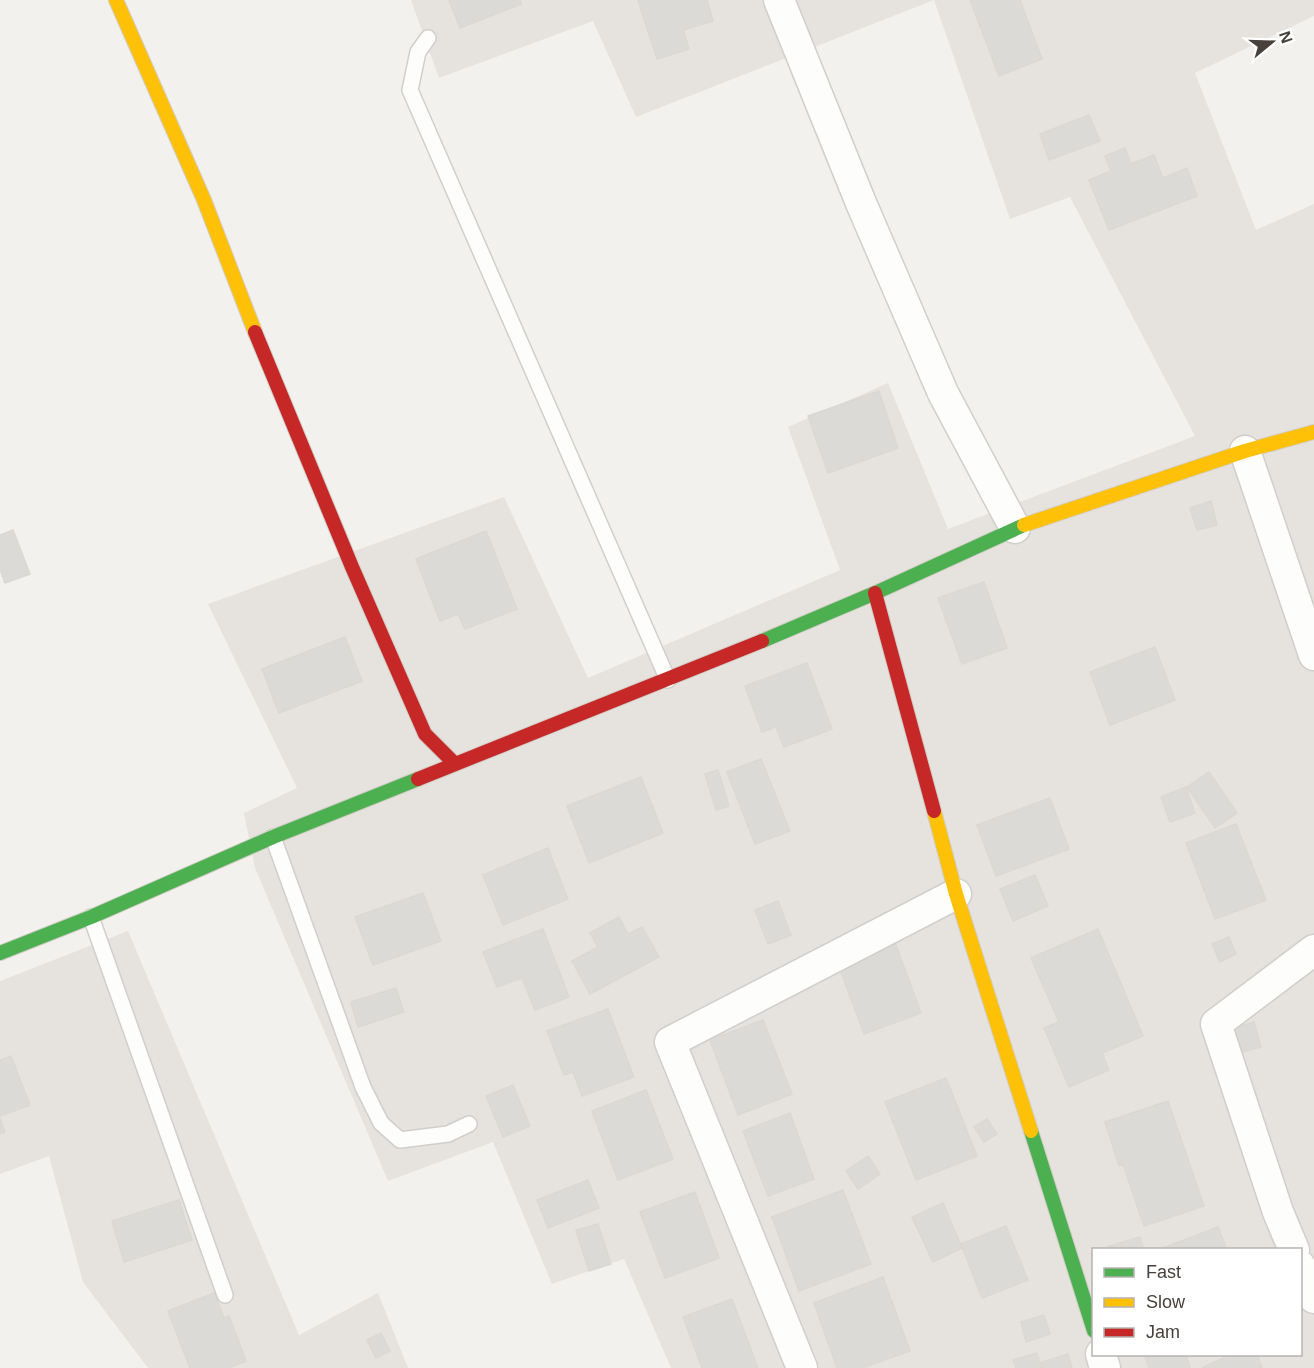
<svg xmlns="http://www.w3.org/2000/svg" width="1314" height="1368" font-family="Arial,sans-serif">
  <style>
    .residential { fill: #e6e2dd; fill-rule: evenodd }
    .building { fill: #dcdad7; stroke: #dbd8d4; stroke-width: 1.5 }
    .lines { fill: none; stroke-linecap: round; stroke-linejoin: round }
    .lane-casing { stroke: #d1cfcc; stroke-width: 18 }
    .street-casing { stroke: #d1cfcc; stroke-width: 33 }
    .fast-casing { stroke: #d1cdc6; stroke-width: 16 }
    .slow-casing { stroke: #d1cdc6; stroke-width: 16 }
    .jam-casing { stroke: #d1cdc6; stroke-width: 16 }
    .lane { stroke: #fdfdfc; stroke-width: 15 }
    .street { stroke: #fdfdfc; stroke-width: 30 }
    .fast { stroke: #4caf50; stroke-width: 14 }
    .slow { stroke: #ffc107; stroke-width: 14 }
    .jam { stroke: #c62828; stroke-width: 14 }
  </style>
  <rect width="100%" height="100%" fill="#f3f1ee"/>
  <path class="residential" d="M 411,0 L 1314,0 L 1314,16 L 1195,73 L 1256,230 L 1314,204 L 1314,1368 L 671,1368 L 624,1259 L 552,1284 L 493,1142 L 388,1181 L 255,868 L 244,813 L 297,788 L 208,604 L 504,497 L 588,678 L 840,570 L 788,427 L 888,383 L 948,529 L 1195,436 L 1070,197 L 1010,219 L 934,0 L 636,117 L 593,21 L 439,78 ZM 1094,1250 L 1300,1250 L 1300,1354 L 1094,1354 Z
    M 128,931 L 299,1335 L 378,1293 L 408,1368 L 148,1368 L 83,1282 L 49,1156 L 0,1174 L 0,981 Z"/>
  <path class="building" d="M 449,0 L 520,0 L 521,4 L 460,28 Z
    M 638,0 L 707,0 L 713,21 L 683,30 L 689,49 L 657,59 Z
    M 970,0 L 1020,0 L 1042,59 L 999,76 Z
    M 1089,115 L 1100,141 L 1049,160 L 1040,134 Z
    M 1125,148 L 1131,164 L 1154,155 L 1163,178 L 1187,168 L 1197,196 L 1109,230 L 1089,180 L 1111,171 L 1105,156 Z
    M 879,391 L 898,448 L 828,473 L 808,416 Z
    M 1211,501 L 1217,525 L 1197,530 L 1190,508 Z
    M 13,530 L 30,574 L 5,583 L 0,569 L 0,535 Z
    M 486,531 L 517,609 L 465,629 L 458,614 L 440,621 L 416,559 Z
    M 984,582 L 1007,648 L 962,664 L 938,598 Z
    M 345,637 L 362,681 L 279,713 L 262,669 Z
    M 1155,647 L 1175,700 L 1110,725 L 1090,672 Z
    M 807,663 L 832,729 L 784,747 L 776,727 L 762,732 L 745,686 Z
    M 761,759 L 790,831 L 755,844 L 727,772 Z
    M 718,770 L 729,806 L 716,810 L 705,774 Z
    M 1209,772 L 1237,813 L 1215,828 L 1187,787 Z
    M 641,777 L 663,833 L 589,863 L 567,806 Z
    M 1186,787 L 1195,813 L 1170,822 L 1161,797 Z
    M 1050,798 L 1069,849 L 996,876 L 977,825 Z
    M 1236,824 L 1266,900 L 1215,919 L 1186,843 Z
    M 548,848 L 568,899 L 503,925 L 483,875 Z
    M 1035,875 L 1048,906 L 1013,921 L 1000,889 Z
    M 423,893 L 441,941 L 373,965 L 355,917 Z
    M 778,901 L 791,935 L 768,944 L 755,910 Z
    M 619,917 L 628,934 L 642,927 L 659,957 L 590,994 L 572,961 L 598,947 L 590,933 Z
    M 543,929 L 569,997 L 535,1010 L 522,978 L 497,987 L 483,952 Z
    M 1098,929 L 1143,1036 L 1102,1053 L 1109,1070 L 1069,1087 L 1044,1028 L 1059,1022 L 1031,958 Z
    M 1229,937 L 1236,954 L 1220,962 L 1212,944 Z
    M 894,940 L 921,1013 L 864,1034 L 837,961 Z
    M 396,988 L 404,1012 L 358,1027 L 351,1002 Z
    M 608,1009 L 634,1077 L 582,1096 L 573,1072 L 564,1075 L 547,1031 Z
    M 763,1020 L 792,1094 L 738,1115 L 710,1040 Z
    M 1254,1022 L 1261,1047 L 1239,1053 L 1231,1029 Z
    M 11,1056 L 30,1105 L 0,1116 L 0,1060 Z
    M 946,1078 L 977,1156 L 916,1180 L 885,1102 Z
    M 513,1085 L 530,1126 L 503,1137 L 486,1096 Z
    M 646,1090 L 673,1159 L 618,1180 L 592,1111 Z
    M 1168,1101 L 1204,1206 L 1144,1226 L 1123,1164 L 1119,1166 L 1105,1122 Z
    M 790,1113 L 814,1179 L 768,1196 L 743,1131 Z
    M 0,1118 L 5,1132 L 0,1134 Z
    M 987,1119 L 997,1134 L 984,1142 L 974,1127 Z
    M 868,1156 L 880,1174 L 858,1189 L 846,1171 Z
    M 588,1180 L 599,1208 L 548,1228 L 537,1200 Z
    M 843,1190 L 871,1264 L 799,1291 L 772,1217 Z
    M 695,1192 L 719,1258 L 665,1278 L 640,1212 Z
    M 179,1200 L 192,1240 L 124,1262 L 112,1221 Z
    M 943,1203 L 962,1248 L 933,1262 L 912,1217 Z
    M 598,1224 L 611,1264 L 589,1271 L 576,1230 Z
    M 1006,1226 L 1028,1280 L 982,1298 L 961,1244 Z
    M 1218,1227 L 1227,1250 L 1163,1250 L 1163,1248 Z
    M 1140,1237 L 1144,1250 L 1108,1250 L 1107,1247 Z
    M 883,1277 L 910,1351 L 862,1368 L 837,1368 L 814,1303 Z
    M 214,1293 L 224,1318 L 229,1316 L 246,1361 L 229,1368 L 190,1368 L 168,1311 Z
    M 732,1299 L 758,1368 L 702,1368 L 683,1317 Z
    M 1044,1315 L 1050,1334 L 1026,1342 L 1021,1322 Z
    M 381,1333 L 390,1351 L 376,1358 L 367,1340 Z
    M 1037,1353 L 1040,1363 L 1068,1354 L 1072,1368 L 1016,1368 L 1013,1360 Z
    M 1144,1354 L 1186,1354 L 1190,1368 L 1149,1368 Z
    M 1232,1354 L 1257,1354 L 1262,1368 L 1202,1368 Z"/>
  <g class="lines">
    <defs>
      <path id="lane" d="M 428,38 L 418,52 L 410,90 L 668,680
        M 273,837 L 363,1087 L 381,1123 L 400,1140 L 448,1134 L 469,1124
        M 91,917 L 225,1295"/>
      <path id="street" d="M 779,0 L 861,203 L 943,393 L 1015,528
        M 1245,451 L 1314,655
        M 1294,1250 L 1278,1212 L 1216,1024 L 1314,950
        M 1300,1266 L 1314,1298
        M 1101,1354 L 1105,1368
        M 802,1368 L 670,1042 L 956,894"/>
      <path id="fast" d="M 762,641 L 875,593 L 1024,525
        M 0,953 L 91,917 L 273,837 L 418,779
        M 1031,1131 L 1094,1331"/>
      <path id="slow" d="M 116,0 L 204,200 L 255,332
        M 1024,525 L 1245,451 L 1314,432
        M 934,811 L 956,894 L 1031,1131"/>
      <path id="jam" d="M 255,332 L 352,567 L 425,734 L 455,764
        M 875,593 L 934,811
        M 418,779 L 762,641"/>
    </defs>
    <use href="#lane" class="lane-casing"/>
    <use href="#street" class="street-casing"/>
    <use href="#fast" class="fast-casing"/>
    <use href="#slow" class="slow-casing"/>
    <use href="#jam" class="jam-casing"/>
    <use href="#lane" class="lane"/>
    <use href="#street" class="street"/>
    <use href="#fast" class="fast"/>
    <use href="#slow" class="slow"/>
    <use href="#jam" class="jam"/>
  </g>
  <rect x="1092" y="1248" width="210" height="108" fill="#ffffff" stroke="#b6b3b1" stroke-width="1.5"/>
  <rect x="1104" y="1268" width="30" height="9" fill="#4caf50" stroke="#b6b3b1" stroke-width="1.5"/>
  <text x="1146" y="1278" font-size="18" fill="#48413b">Fast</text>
  <rect x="1104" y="1298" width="30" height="9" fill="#ffc107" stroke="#b6b3b1" stroke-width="1.5"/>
  <text x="1146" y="1308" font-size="18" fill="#48413b">Slow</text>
  <rect x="1104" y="1328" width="30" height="9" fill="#c62828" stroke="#b6b3b1" stroke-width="1.5"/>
  <text x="1146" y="1338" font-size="18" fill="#48413b">Jam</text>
  <g transform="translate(1272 42) rotate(71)" stroke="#ffffff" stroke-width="4.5" paint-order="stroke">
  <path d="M0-4.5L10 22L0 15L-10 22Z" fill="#48413b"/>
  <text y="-9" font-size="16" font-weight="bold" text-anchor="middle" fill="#48413b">N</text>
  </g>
</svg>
